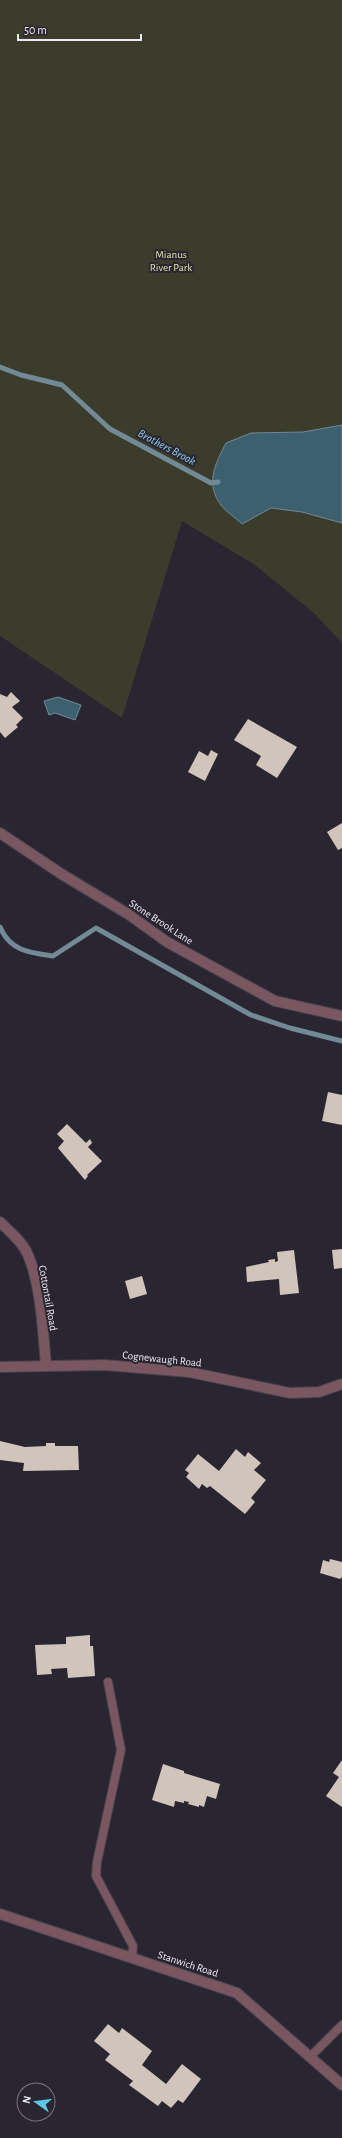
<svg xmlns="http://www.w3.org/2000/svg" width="342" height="2138" font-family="'Alegreya Sans',sans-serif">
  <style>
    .green { fill: #3b3c2b }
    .water { fill: #3d606f; stroke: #728996 }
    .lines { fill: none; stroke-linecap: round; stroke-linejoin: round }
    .stream { stroke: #728996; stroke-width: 5 }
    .building { fill: #d1c4ba }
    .service-casing { stroke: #45414c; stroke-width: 10 }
    .minor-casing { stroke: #45414c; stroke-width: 12 }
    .tertiary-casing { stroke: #45414c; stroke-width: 12 }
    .service { stroke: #795660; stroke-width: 8 }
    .minor { stroke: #795660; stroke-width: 10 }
    .tertiary { stroke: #795660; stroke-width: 10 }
    .labels { text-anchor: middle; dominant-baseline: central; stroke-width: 4; stroke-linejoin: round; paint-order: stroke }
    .park-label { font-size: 11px; fill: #e0e4a9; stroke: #2a2631 }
    .street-label { font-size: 11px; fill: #eceaf1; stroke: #2a2631 }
    .water-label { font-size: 12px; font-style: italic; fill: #8dcce9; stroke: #2a2631 }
  </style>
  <rect width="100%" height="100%" fill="#2a2631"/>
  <path class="green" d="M 0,0 L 342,0 L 342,643 L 315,614 L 255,565 L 182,521 L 122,718 L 0,636 Z"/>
  <path class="water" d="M 342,425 L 342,523 L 302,512 L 271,508 L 242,524 C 236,518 226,512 221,505 C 205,484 215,464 226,443 L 251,433 L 303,432 Z
    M 58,697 L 81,705 L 75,720 L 55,713 L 49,715 L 44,701 Z"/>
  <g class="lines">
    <path class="stream" d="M 0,367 L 21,375 L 62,385 L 110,429 L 211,483 L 218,482
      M 0,927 C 10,951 30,953 53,956 L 96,928 L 251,1015 L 290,1028 L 342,1041"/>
  </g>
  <path class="building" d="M 11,692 L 20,701 L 12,707 L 23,718 L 16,725 L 18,727 L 5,738 L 0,732 L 0,694 L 7,697 Z
    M 248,719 L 297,747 L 277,778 L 256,765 L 261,756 L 234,740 Z
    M 211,750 L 218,754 L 205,781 L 188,772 L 199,751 L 208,756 Z
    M 342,823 L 342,848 L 338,850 L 327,832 Z
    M 328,1092 L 342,1095 L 342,1125 L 322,1121 Z
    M 67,1124 L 86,1143 L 90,1139 L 92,1143 L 88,1147 L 102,1161 L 87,1175 L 88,1176 L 85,1180 L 58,1148 L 64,1141 L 57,1134 Z
    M 342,1249 L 342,1268 L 334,1269 L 332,1250 Z
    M 294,1250 L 299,1293 L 280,1295 L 279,1279 L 247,1282 L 246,1267 L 269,1262 L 268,1260 L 275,1259 L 275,1262 L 278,1261 L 277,1252 Z
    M 142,1276 L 147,1294 L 130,1299 L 125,1281 Z
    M 0,1441 L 25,1447 L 46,1446 L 46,1443 L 55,1443 L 55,1446 L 78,1446 L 79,1470 L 23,1471 L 24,1463 L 0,1460 Z
    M 236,1449 L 245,1457 L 248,1452 L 261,1463 L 254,1470 L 266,1480 L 251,1498 L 255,1502 L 245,1514 L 210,1486 L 207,1488 L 202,1484 L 199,1489 L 186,1477 L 189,1473 L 185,1470 L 198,1454 L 219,1471 Z
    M 330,1559 L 342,1562 L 342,1577 L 340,1579 L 320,1573 L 323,1560 L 329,1562 Z
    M 90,1635 L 90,1646 L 93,1646 L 95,1676 L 68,1678 L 67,1668 L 51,1669 L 52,1674 L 37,1675 L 35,1645 L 66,1644 L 66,1637 Z
    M 342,1760 L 342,1807 L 326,1796 L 339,1777 L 333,1773 Z
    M 163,1764 L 184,1771 L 184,1773 L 220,1784 L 216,1799 L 207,1796 L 204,1807 L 199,1805 L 199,1807 L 188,1804 L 189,1802 L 184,1801 L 184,1803 L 175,1801 L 174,1807 L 152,1800 Z
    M 108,2024 L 119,2033 L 122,2028 L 152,2051 L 142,2065 L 166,2084 L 182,2064 L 201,2079 L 183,2103 L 178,2100 L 171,2108 L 162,2101 L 158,2106 L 129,2085 L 133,2081 L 105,2060 L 110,2054 L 94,2041 Z"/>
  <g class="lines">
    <defs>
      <path id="service" d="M 108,1682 L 121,1750 L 97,1862 L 96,1876 L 133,1946 L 132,1958
        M 310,2057 L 342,2025"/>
      <path id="minor" d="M 0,833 L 63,875 L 128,914 L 167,942 L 275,1001 L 342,1016
        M 0,1222 C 9,1231 23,1242 28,1255 C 41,1285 43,1332 46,1365
        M 0,1367 L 105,1365 L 189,1372 L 290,1393 L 319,1392 L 342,1384"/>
      <path id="tertiary" d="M 0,1914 L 237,1993 L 342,2085"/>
    </defs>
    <use href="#service" class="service-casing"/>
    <use href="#minor" class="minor-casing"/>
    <use href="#tertiary" class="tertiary-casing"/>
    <use href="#service" class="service"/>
    <use href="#minor" class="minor"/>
    <use href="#tertiary" class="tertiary"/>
  </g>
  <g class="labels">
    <g class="park-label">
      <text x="171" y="254">Mianus<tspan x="171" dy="13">River Park</tspan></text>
    </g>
    <g class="street-label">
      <text transform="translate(161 922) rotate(33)">Stone Brook Lane</text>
      <text transform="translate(48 1298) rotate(80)">Cottontail Road</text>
      <text transform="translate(162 1359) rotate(6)">Cognewaugh Road</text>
      <text transform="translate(188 1964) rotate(18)">Stanwich Road</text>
    </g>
    <g class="water-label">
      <text transform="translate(167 447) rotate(28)">Brothers Brook</text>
    </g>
  </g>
  <g transform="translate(36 2102) rotate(284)"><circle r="19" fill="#2a2631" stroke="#78747e"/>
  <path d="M0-3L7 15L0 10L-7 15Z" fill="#5dc7e8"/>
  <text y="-6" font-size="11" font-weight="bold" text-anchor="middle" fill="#eceaf1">N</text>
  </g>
  <path d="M18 34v6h123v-6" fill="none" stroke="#eceaf1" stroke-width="2"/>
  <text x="24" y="34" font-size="12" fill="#eceaf1" stroke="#2a2631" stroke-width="3" paint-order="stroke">50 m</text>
</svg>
